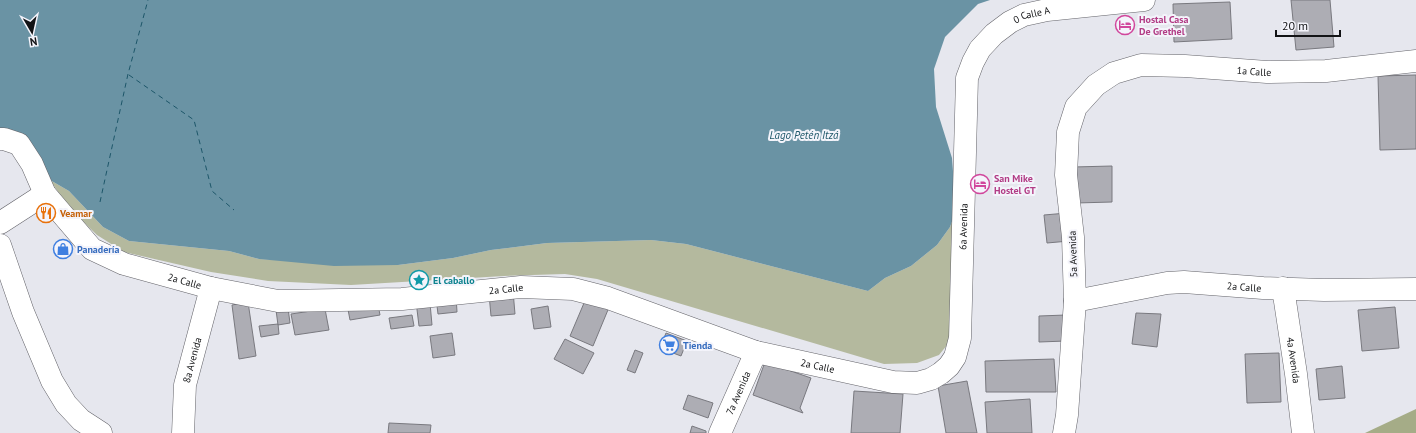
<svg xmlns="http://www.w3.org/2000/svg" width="1416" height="433" font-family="'PT Sans',sans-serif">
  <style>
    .green { fill: #b4b99e }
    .forest { fill: #a5ac87 }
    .water { fill: #6a93a4 }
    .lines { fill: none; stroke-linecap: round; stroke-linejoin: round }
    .ferry { stroke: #1d5669; stroke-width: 1; stroke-dasharray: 5 4; stroke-linecap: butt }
    .building { fill: #adadb4; stroke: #79797f }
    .minor-casing { stroke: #64646a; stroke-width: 23 }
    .minor { stroke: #fff; stroke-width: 22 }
    .labels { text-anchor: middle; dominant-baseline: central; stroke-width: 4; stroke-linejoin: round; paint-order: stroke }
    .street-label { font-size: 10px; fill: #121315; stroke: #f4f4fb }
    .hotel-label { font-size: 10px; font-weight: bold; fill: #b23c85; stroke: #f4f4fb; text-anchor: start }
    .food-label { font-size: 10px; font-weight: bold; fill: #c56008; stroke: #f4f4fb; text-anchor: start }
    .shop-label { font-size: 10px; font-weight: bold; fill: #366cbe; stroke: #f4f4fb; text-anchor: start }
    .culture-label { font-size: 10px; font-weight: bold; fill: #0d838f; stroke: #f4f4fb; text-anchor: start }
    .water-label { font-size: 11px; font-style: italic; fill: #1d5669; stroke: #f4f4fb }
  </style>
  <rect width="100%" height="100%" fill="#e6e7ee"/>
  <path class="green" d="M 50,180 L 69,191 L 103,227 L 129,241 L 229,251 L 259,259 L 398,265 L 453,258 L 491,250 L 547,243 L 651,240 L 686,244 L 868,291 L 885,278 L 911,266 L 937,245 L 950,227 L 956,210 L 956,334 L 939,355 L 917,363 L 884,364 L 597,279 L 565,274 L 504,276 L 351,285 L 268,281 L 211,272 L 124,252 L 97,235 L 69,208 Z"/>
  <path class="forest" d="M 1416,409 L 1416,433 L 1365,433 Z"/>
  <path class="water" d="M 0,0 L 990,0 L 978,4 L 945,37 L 934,69 L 936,107 L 952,158 L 956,210 L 950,227 L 937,245 L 911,266 L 885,278 L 868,291 L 686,244 L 651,240 L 547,243 L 491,250 L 453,258 L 398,265 L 334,266 L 259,259 L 229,251 L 129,241 L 103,227 L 69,191 L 50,180 L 0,129 Z"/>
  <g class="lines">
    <path class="ferry" d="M 129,75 L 194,120 L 212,191 L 234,210
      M 100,202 L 128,74 L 148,0"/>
  </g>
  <path class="building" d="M 1291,0 L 1330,0 L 1334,47 L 1296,50 Z
    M 1230,2 L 1232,39 L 1174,42 L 1173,4 Z
    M 1416,75 L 1416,149 L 1380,150 L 1378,76 Z
    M 1112,166 L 1112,202 L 1076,203 L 1073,167 Z
    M 1067,213 L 1069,241 L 1047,243 L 1044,215 Z
    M 513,291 L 515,314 L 491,316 L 489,294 Z
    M 429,292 L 432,325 L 419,326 L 415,293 Z
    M 376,294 L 380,315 L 350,320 L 346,299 Z
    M 456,296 L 457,312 L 438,314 L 436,298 Z
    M 587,296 L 610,305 L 593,346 L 570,336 Z
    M 248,302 L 256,356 L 239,359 L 232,305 Z
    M 548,306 L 551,327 L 534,329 L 531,309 Z
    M 1395,307 L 1399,348 L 1362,351 L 1358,310 Z
    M 288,308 L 290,323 L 278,325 L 276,310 Z
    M 325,309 L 329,330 L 295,335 L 291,314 Z
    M 1136,313 L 1161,314 L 1157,347 L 1132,344 Z
    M 412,315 L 414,326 L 391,329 L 389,318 Z
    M 1066,315 L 1066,341 L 1039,342 L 1039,316 Z
    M 278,324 L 279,334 L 261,337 L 259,326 Z
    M 452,333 L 455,355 L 433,358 L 430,336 Z
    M 666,333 L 687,341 L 681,356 L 660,348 Z
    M 565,339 L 594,353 L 583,374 L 554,359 Z
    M 635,350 L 643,353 L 635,373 L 627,370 Z
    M 1279,353 L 1281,402 L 1247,403 L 1245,354 Z
    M 1054,359 L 1056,392 L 986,392 L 985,361 Z
    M 765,362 L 811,378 L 800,408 L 803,413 L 753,395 Z
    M 1342,366 L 1345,398 L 1319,400 L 1316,369 Z
    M 967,381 L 977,433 L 946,433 L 938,386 Z
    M 854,391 L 903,394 L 900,433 L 851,433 Z
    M 688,395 L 713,403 L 708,418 L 683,409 Z
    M 1030,399 L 1032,433 L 987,433 L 985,402 Z
    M 389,423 L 431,425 L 430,433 L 388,433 Z
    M 692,426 L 706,431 L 706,433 L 690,433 Z"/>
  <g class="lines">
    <defs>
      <g id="minor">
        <path id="s1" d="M 0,139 L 4,139 L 19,144 L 32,164 L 45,194 L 92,249 L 124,264 L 211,288 L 278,301 L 402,299 L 521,287 L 573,289 L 608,298 L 756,352 L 893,382 L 917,383 L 931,379 L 941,373 L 949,366 L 955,357 L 960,338 L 967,78 L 973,62 L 980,49 L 994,34 L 1010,22 L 1024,15 L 1047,10 L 1144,0"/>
        <path d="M 0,223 L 45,194"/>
        <path d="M 0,245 L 23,312 L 52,381 L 66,404 L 81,420 L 101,433"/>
        <path id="s2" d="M 1283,288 L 1296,374 L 1303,433"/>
        <path id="s3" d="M 1075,301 L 1167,283 L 1184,282 L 1263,288 L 1324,290 L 1416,289"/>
        <path id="s4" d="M 183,433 L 185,385 L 211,288"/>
        <path id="s5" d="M 720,433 L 756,352"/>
        <path id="s6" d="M 1064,433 L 1067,415 L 1075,301 L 1073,237 L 1066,175 L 1068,132 L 1076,107 L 1096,85 L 1114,73 L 1141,65 L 1185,66 L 1267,72 L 1326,71 L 1416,61"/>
      </g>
    </defs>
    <use href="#minor" class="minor-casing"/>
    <use href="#minor" class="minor"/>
  </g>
  <defs>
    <symbol id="hotel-ring" viewBox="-11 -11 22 22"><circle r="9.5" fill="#f4f4fb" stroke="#d1479c" stroke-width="1.5"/><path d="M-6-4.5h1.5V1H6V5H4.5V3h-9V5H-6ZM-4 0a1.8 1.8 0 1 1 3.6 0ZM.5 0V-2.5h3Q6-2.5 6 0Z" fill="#d1479c"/></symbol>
    <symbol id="restaurant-ring" viewBox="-11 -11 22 22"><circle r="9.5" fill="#f4f4fb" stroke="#e8710a" stroke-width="1.5"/><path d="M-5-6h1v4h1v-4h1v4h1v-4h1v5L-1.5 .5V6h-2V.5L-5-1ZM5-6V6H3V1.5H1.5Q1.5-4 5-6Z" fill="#e8710a"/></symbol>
    <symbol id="shop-ring" viewBox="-11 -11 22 22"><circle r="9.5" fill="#f4f4fb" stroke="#3f7fe0" stroke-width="1.5"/><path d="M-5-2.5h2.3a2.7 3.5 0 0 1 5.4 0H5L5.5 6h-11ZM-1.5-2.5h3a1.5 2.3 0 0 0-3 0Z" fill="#3f7fe0"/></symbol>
    <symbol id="sight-ring" viewBox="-11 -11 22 22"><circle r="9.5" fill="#f4f4fb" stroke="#0f9aa8" stroke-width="1.5"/><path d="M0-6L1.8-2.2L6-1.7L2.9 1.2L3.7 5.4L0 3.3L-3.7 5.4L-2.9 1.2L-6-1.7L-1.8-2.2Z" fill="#0f9aa8"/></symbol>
    <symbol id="supermarket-ring" viewBox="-11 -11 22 22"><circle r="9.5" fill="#f4f4fb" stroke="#3f7fe0" stroke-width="1.5"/><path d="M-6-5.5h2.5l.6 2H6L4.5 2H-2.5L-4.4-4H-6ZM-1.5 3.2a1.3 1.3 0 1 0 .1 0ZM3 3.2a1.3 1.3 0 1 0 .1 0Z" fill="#3f7fe0"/></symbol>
  </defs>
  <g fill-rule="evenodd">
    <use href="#hotel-ring" x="1114" y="14" width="22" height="22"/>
    <use href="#hotel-ring" x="969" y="173" width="22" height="22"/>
    <use href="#restaurant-ring" x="35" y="202" width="22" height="22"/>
    <use href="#shop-ring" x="52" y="238" width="22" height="22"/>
    <use href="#sight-ring" x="408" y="269" width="22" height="22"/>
    <use href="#supermarket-ring" x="658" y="334" width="22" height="22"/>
  </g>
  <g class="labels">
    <g class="street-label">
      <text stroke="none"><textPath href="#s1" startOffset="1419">0 Calle A</textPath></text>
      <text stroke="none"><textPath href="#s6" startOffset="521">1a Calle</textPath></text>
      <text stroke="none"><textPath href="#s1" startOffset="1175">6a Avenida</textPath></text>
      <text transform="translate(1073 254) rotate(-92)">5a Avenida</text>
      <text stroke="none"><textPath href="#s1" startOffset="247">2a Calle</textPath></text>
      <text stroke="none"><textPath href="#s3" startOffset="171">2a Calle</textPath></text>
      <text stroke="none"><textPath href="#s1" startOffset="571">2a Calle</textPath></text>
      <text stroke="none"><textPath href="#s4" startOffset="74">8a Avenida</textPath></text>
      <text stroke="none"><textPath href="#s2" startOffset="73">4a Avenida</textPath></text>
      <text stroke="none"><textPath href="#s1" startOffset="895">2a Calle</textPath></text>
      <text stroke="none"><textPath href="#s5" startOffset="44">7a Avenida</textPath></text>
    </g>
    <g class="hotel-label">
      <text x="1139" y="19">Hostal Casa<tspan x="1139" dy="12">De Grethel</tspan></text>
      <text x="994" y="178">San Mike<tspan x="994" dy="12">Hostel GT</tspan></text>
    </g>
    <g class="food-label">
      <text x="60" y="213">Veamar</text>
    </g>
    <g class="shop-label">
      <text x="77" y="249">Panadería</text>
      <text x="683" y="345">Tienda</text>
    </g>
    <g class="culture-label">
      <text x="433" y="280">El caballo</text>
    </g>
    <g class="water-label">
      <text x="804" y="135">Lago Petén Itzá</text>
    </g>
  </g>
  <g transform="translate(32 32) rotate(171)" stroke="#f4f4fb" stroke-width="3" paint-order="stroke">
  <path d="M0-3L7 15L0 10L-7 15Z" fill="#121315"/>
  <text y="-6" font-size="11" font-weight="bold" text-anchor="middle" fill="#121315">N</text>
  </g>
  <path d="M1276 30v6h64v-6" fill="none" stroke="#121315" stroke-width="2"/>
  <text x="1282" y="30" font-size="12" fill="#121315" stroke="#f4f4fb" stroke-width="3" paint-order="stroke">20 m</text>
</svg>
